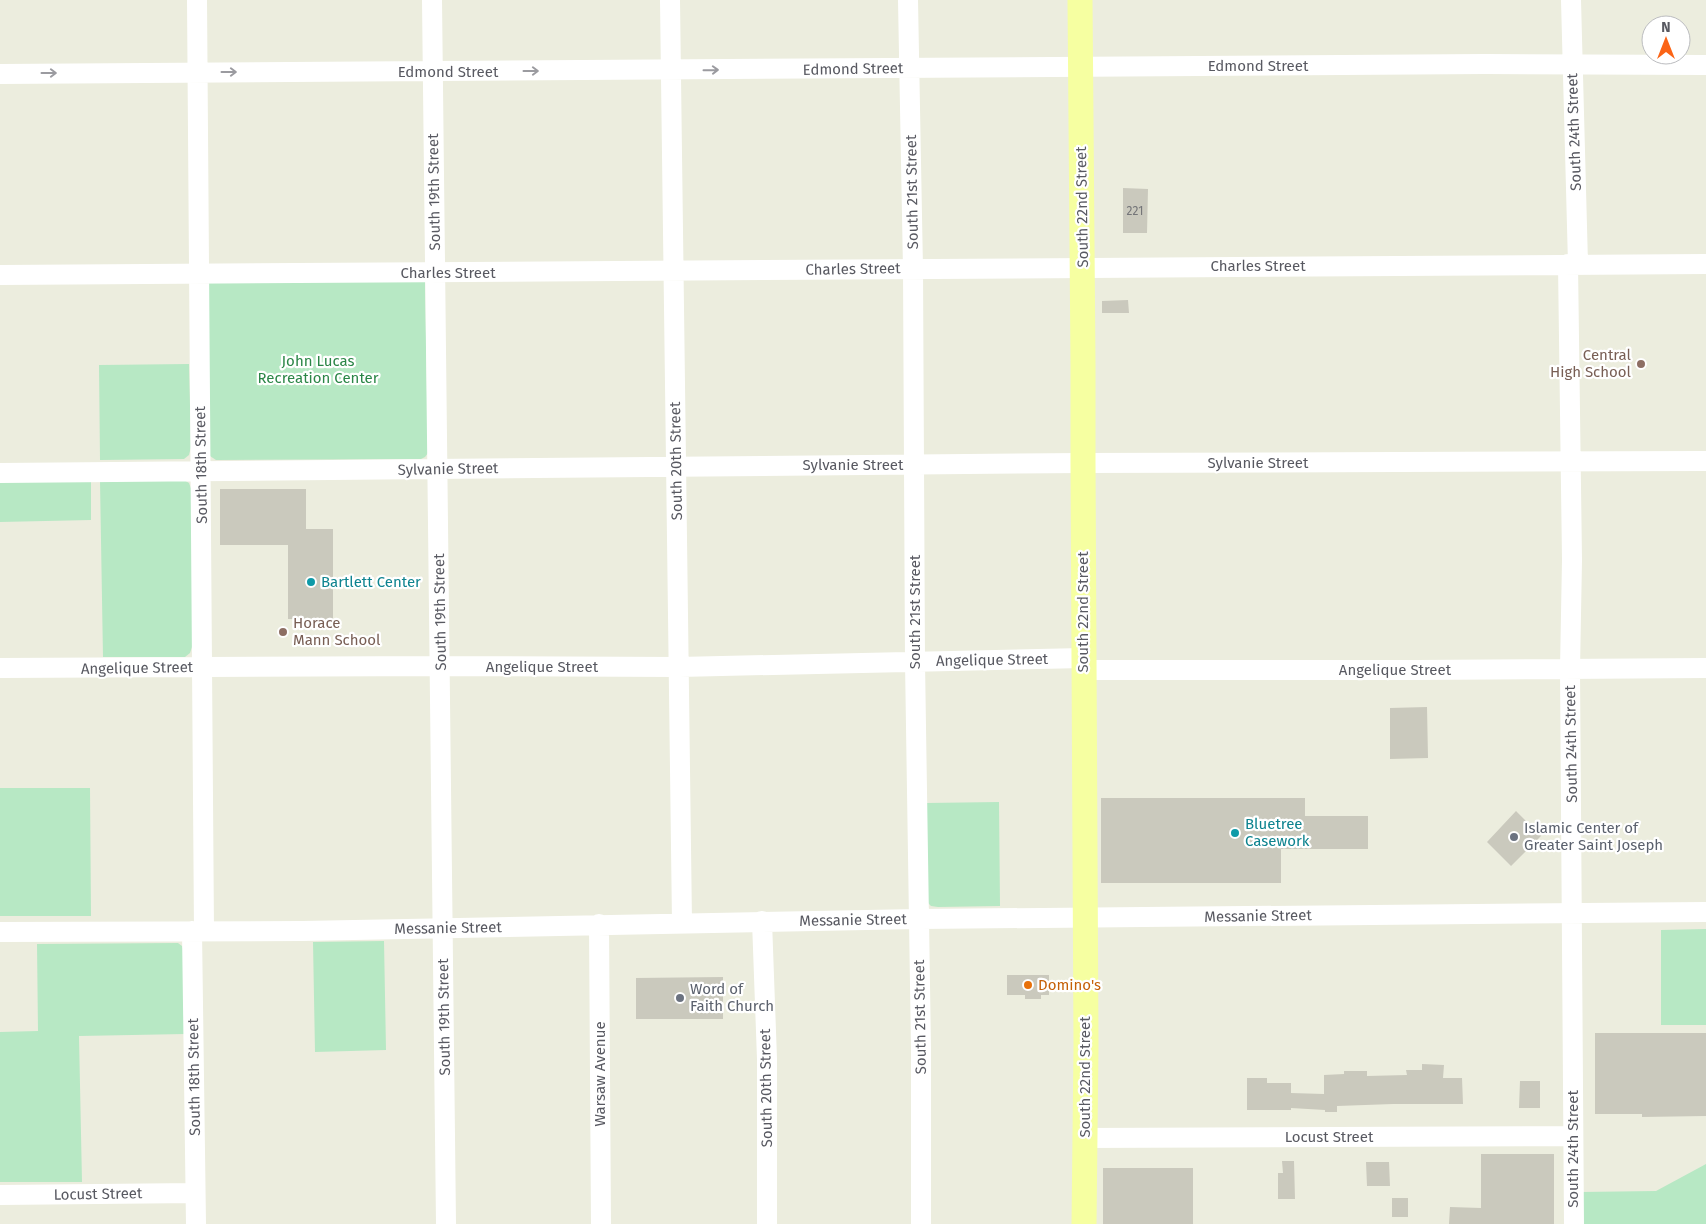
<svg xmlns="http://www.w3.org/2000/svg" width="1706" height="1224" font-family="'Fira Sans',sans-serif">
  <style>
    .green { fill: #b7e8c4 }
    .building { fill: #cac9bd }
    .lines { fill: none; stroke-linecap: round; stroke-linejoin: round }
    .minor { stroke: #fff; stroke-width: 20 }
    .major { stroke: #f6ffa1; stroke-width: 25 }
    .oneway { stroke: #9b9ba0 }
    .education-dot { fill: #8d6e63; stroke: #fff; stroke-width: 2 }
    .culture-dot { fill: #0f9aa8; stroke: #fff; stroke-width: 2 }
    .worship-dot { fill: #6b7280; stroke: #fff; stroke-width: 2 }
    .food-dot { fill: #e8710a; stroke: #fff; stroke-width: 2 }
    .labels { text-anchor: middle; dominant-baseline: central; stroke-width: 4.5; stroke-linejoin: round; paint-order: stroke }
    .number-label { font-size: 12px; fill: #747578 }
    .street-label { font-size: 15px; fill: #585961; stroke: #fff }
    .education-label { font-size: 15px; fill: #785e54; stroke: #fff; text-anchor: end }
    .park-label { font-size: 15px; fill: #2b8647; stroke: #fff }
    .culture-label { font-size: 15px; fill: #0d838f; stroke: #fff; text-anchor: start }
    .worship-label { font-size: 15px; fill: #5b616d; stroke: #fff; text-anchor: start }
    .food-label { font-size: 15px; fill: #c56008; stroke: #fff; text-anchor: start }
  </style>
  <rect width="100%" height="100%" fill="#ecedde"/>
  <path class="green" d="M 210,281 L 425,281 L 428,453 L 425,457 L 421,459 L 216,460 L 210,456 L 208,286 Z
    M 189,364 L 191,447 L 189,455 L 184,459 L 100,460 L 99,365 Z
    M 91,480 L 91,520 L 0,522 L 0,481 Z
    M 184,480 L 189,483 L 192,491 L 192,647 L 190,653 L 185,657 L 103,657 L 100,481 Z
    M 0,788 L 90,788 L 91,916 L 0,916 Z
    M 999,802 L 1000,906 L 938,907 L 931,906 L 927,902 L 926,803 Z
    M 1706,929 L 1706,1025 L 1661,1025 L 1661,930 Z
    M 384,941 L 386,1050 L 315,1052 L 313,942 Z
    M 178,943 L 182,946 L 184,952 L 185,1034 L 79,1036 L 82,1182 L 0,1182 L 0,1032 L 38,1031 L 37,944 Z
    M 1706,1164 L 1706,1224 L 1582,1224 L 1581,1192 L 1656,1191 Z"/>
  <path class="building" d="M 1123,188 L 1148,189 L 1147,233 L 1123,233 Z
    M 1128,300 L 1129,313 L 1102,313 L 1102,301 Z
    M 220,489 L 306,489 L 306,529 L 333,529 L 333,620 L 288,619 L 288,545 L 220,545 Z
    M 1427,707 L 1428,758 L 1390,759 L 1390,708 Z
    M 1101,798 L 1305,798 L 1305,816 L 1368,816 L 1368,849 L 1281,849 L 1281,883 L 1101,883 Z
    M 1516,811 L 1541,836 L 1511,866 L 1487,842 Z
    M 1007,975 L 1049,975 L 1049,995 L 1041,995 L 1041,999 L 1025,999 L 1025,995 L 1007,995 Z
    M 723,977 L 723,1019 L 636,1019 L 636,978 Z
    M 1595,1033 L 1706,1033 L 1706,1116 L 1642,1117 L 1642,1114 L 1595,1114 Z
    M 1422,1064 L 1444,1065 L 1443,1078 L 1462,1078 L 1463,1104 L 1393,1104 L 1337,1106 L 1337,1112 L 1325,1112 L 1325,1110 L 1291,1108 L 1291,1110 L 1247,1110 L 1247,1078 L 1267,1078 L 1267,1083 L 1291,1083 L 1291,1093 L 1324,1094 L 1324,1075 L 1344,1074 L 1344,1071 L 1367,1071 L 1367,1076 L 1407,1075 L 1406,1070 L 1422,1070 Z
    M 1520,1081 L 1540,1081 L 1540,1108 L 1519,1108 Z
    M 1481,1154 L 1554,1154 L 1554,1224 L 1449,1224 L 1450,1207 L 1481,1208 Z
    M 1282,1161 L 1294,1161 L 1295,1199 L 1278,1199 L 1278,1173 L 1283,1173 Z
    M 1366,1162 L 1389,1162 L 1390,1186 L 1367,1186 Z
    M 1103,1168 L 1193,1168 L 1193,1224 L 1103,1224 Z
    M 1392,1198 L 1408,1198 L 1408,1217 L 1392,1217 Z"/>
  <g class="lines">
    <path class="minor" d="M 197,0 L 204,931
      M 432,0 L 446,1224
      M 670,0 L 682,923
      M 908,0 L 913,269 L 915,662 L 921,1049 L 921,1224
      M 1571,0 L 1578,264
      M 0,74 L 1485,64 L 1706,65
      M 1568,264 L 1572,560 L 1570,669 L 1574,1224
      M 0,275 L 1706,264
      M 0,473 L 1083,463 L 1706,461
      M 0,668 L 441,666 L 679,667 L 1083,658
      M 1083,670 L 1415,670 L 1706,668
      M 762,921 L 767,1059 L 767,1224
      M 599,924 L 601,1224
      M 192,931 L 196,1224
      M 0,932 L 302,931 L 919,919 L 1706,912
      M 1084,1138 L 1573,1136
      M 0,1195 L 195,1193"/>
    <path class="major" d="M 1080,0 L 1083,364 L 1083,463 L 1086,1045 L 1084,1224"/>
  </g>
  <defs><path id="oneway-shaft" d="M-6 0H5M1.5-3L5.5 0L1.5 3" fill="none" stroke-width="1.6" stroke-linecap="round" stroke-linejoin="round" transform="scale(1.25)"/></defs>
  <g class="oneway">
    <use href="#oneway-shaft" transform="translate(711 70) rotate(-1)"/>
    <use href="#oneway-shaft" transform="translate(531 71)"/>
    <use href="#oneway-shaft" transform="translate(229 72)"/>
    <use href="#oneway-shaft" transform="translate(49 73)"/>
  </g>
  <g class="education-dot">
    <circle cx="1641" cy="364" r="5"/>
    <circle cx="283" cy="632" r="5"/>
  </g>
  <g class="culture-dot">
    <circle cx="311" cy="582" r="5"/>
    <circle cx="1235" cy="833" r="5"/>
  </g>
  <g class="worship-dot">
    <circle cx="1514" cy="837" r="5"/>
    <circle cx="680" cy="998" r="5"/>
  </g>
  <circle class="food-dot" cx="1028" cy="985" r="5"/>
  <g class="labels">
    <g class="number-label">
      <text x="1135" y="211">221</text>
    </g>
    <g class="street-label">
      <text x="1258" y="66">Edmond Street</text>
      <text transform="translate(853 69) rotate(-1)">Edmond Street</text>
      <text x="448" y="72">Edmond Street</text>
      <text transform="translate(1574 132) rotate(-92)">South 24th Street</text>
      <text transform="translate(434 192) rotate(-91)">South 19th Street</text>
      <text transform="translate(912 192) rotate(-91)">South 21st Street</text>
      <text transform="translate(1082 207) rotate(-91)">South 22nd Street</text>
      <text x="1258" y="266">Charles Street</text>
      <text transform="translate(853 269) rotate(-1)">Charles Street</text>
      <text x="448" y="273">Charles Street</text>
      <text transform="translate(676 461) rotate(-91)">South 20th Street</text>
      <text x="1258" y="463">Sylvanie Street</text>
      <text transform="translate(201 465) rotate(-91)">South 18th Street</text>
      <text x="853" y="465">Sylvanie Street</text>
      <text transform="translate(448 469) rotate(-1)">Sylvanie Street</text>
      <text transform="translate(440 612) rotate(-91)">South 19th Street</text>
      <text transform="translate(915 612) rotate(-90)">South 21st Street</text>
      <text transform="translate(1083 612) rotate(-90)">South 22nd Street</text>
      <text transform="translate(992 660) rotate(-1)">Angelique Street</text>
      <text x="542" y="667">Angelique Street</text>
      <text transform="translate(137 668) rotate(-1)">Angelique Street</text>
      <text x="1395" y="670">Angelique Street</text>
      <text transform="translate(1571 744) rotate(-91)">South 24th Street</text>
      <text transform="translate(1258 916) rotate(-1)">Messanie Street</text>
      <text transform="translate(853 920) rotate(-1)">Messanie Street</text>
      <text transform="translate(448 928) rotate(-1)">Messanie Street</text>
      <text transform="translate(444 1017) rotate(-91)">South 19th Street</text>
      <text transform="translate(920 1017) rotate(-91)">South 21st Street</text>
      <text transform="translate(600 1074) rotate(-90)">Warsaw Avenue</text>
      <text transform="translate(194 1077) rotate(-91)">South 18th Street</text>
      <text transform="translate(1085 1077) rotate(-90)">South 22nd Street</text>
      <text transform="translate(766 1088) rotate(-91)">South 20th Street</text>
      <text x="1329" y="1137">Locust Street</text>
      <text transform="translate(1573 1149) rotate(-90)">South 24th Street</text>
      <text transform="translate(98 1194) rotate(-1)">Locust Street</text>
    </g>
    <g class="education-label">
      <text x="1631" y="355">Central<tspan x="1631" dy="17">High School</tspan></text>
      <text x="293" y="623" text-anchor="start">Horace<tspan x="293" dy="17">Mann School</tspan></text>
    </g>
    <g class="park-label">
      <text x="318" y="361">John Lucas<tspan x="318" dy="17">Recreation Center</tspan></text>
    </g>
    <g class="culture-label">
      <text x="321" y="582">Bartlett Center</text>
      <text x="1245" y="824">Bluetree<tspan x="1245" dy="17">Casework</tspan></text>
    </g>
    <g class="worship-label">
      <text x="1524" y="828">Islamic Center of<tspan x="1524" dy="17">Greater Saint Joseph</tspan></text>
      <text x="690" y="989">Word of<tspan x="690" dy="17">Faith Church</tspan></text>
    </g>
    <g class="food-label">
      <text x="1038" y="985">Domino's</text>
    </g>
  </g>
  <g transform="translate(1666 40)"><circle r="24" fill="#ffffff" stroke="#bcbdc0"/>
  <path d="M0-4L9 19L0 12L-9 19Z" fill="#fb6416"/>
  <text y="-8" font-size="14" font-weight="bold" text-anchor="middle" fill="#585961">N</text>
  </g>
</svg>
